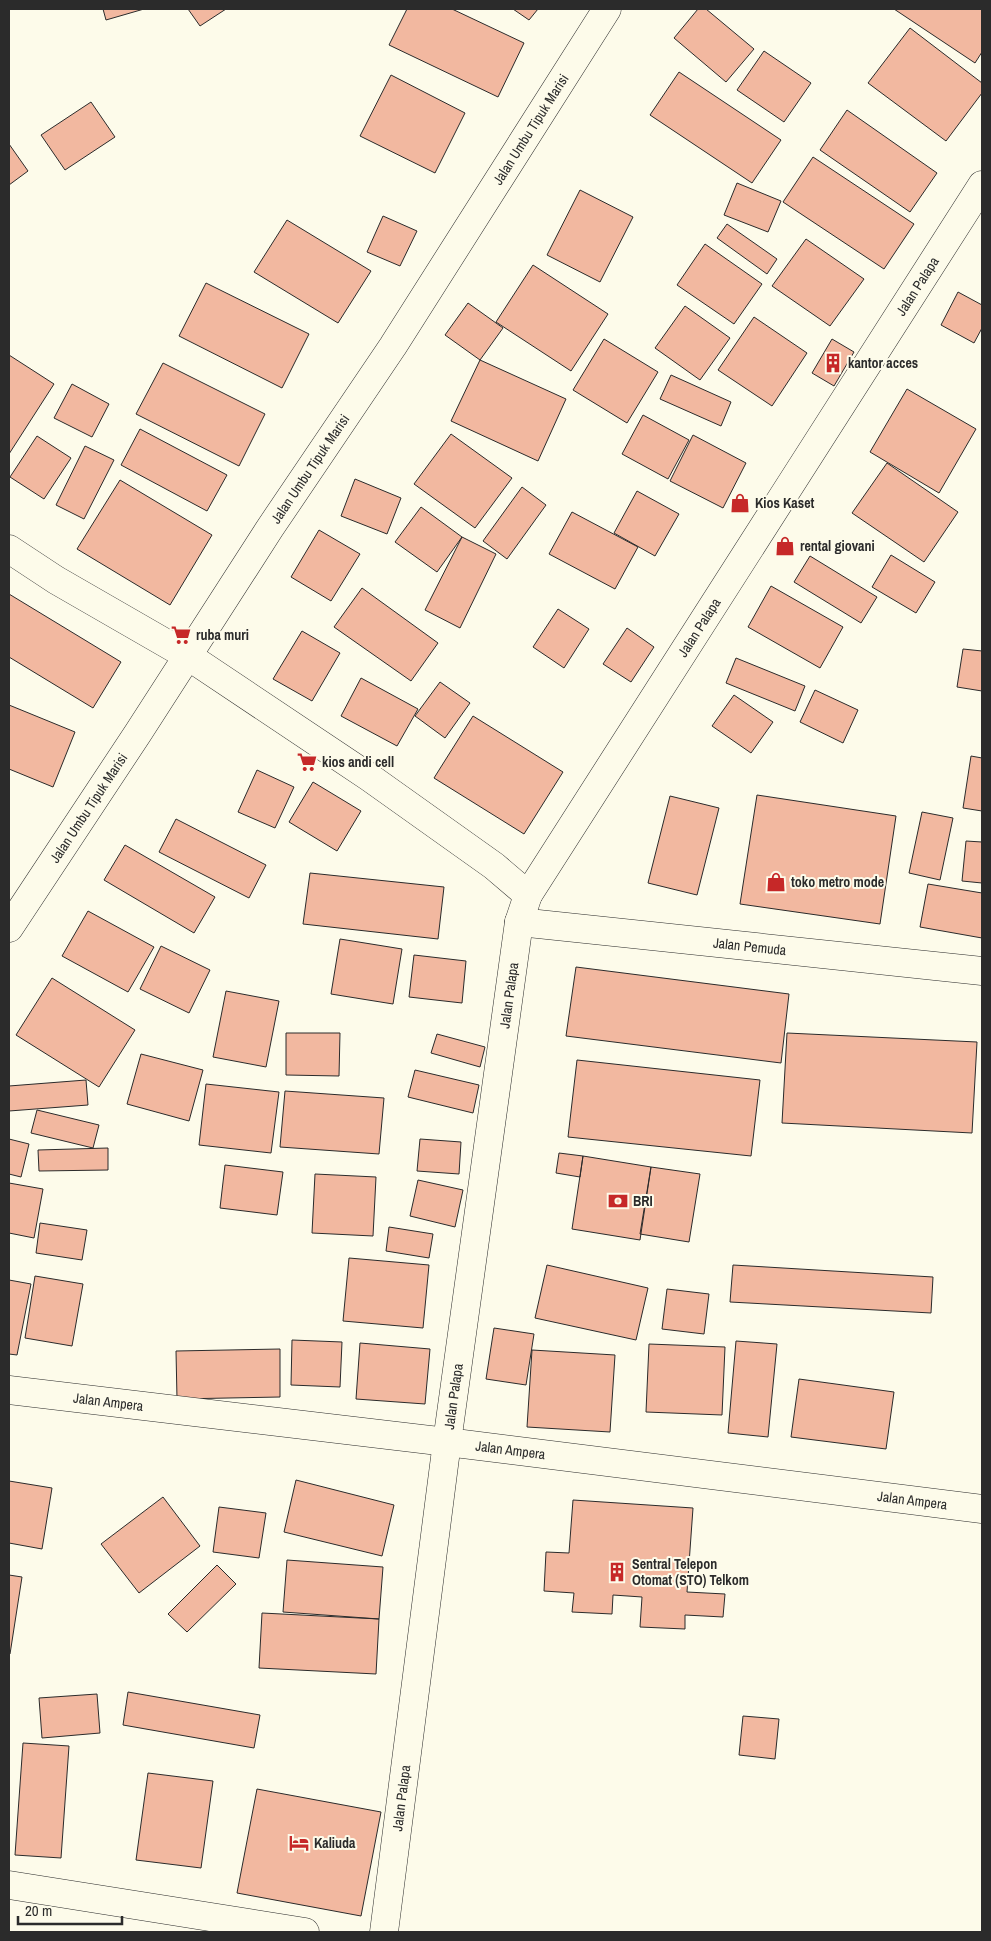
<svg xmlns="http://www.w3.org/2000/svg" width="991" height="1941" font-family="'Archivo Narrow',sans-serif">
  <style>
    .building { fill: #f2b8a0; stroke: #2b2b2b }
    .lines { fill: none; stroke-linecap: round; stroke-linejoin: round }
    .minor-casing { stroke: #2b2b2b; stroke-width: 29 }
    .minor { stroke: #fdfbea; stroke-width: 28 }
    .labels { text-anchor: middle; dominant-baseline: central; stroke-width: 4; stroke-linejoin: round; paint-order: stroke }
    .street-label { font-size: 14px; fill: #2b2b2b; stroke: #fdfbea }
    .poi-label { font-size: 14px; font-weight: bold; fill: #2b2b2b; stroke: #fdfbea; text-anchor: start }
  </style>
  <rect width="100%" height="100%" fill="#fdfbea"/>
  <path class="building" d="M 103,9 L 144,9 L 106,20 Z
    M 188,9 L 226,9 L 200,26 Z
    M 407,9 L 452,9 L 524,43 L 498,97 L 389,45 Z
    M 513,9 L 538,9 L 529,20 Z
    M 698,9 L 706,9 L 754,49 L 726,82 L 674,38 Z
    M 894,9 L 982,9 L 982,52 L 975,63 Z
    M 910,28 L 982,83 L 982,93 L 946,141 L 868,83 Z
    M 764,51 L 811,83 L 784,122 L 737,90 Z
    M 679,72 L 781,140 L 752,183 L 650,115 Z
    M 391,75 L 465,113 L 435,173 L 360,136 Z
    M 91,102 L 115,137 L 65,170 L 41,135 Z
    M 847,110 L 937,173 L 910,212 L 820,150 Z
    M 9,144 L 28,171 L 9,185 Z
    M 813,157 L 914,224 L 884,269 L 783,202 Z
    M 737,183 L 781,201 L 768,232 L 724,215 Z
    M 580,190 L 633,217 L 600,282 L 547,255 Z
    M 383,216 L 417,231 L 400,266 L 367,252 Z
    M 287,220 L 371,271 L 338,323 L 254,272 Z
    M 727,224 L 777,259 L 767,274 L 717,238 Z
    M 806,239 L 864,279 L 830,326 L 772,286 Z
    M 705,244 L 762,284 L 734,324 L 677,285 Z
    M 533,265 L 608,314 L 571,371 L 496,322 Z
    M 206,283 L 309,334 L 282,388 L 179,336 Z
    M 958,292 L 982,305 L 982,328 L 974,343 L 941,325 Z
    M 468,303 L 503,328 L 480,360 L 445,335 Z
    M 685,306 L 730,338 L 700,380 L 655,348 Z
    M 754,317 L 807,353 L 772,406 L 718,370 Z
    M 604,339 L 658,372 L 627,423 L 573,390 Z
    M 832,339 L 854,352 L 834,386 L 812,373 Z
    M 9,355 L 54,384 L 9,454 Z
    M 480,360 L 566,399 L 538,461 L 451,421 Z
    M 163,363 L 265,414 L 239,466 L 136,414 Z
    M 671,375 L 731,402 L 721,426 L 660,399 Z
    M 72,384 L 109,404 L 92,437 L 54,418 Z
    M 907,389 L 976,429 L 939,493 L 870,452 Z
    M 643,415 L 689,440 L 668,479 L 622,454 Z
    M 140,429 L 227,475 L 207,511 L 121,465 Z
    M 451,434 L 512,478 L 475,528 L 414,484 Z
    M 693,435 L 746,463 L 723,508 L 670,481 Z
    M 37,436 L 71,458 L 44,499 L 10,477 Z
    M 85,446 L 114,460 L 84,519 L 56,505 Z
    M 887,463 L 958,512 L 924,562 L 852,513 Z
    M 355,479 L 401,498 L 387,534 L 341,516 Z
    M 120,480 L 212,535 L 170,605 L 77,549 Z
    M 522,487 L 546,505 L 507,559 L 483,541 Z
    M 637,491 L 679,514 L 655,556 L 614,533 Z
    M 421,507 L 462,537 L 437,572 L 395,542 Z
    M 572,512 L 638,547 L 615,589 L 549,554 Z
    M 319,530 L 360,554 L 331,601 L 291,577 Z
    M 462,537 L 496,554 L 460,628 L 425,610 Z
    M 891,555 L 935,582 L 916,613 L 872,587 Z
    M 810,556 L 877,597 L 861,623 L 794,582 Z
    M 771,586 L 843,627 L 820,668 L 748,627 Z
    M 362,588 L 438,643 L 411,681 L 334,627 Z
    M 9,594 L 121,662 L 93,708 L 9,657 Z
    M 558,609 L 589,629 L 564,668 L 533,647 Z
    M 627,628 L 654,647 L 631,682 L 603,664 Z
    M 302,631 L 340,653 L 312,701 L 273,679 Z
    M 963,649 L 982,651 L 982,691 L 957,687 Z
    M 736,658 L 805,686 L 795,711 L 726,683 Z
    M 361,678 L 418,709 L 397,746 L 341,716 Z
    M 440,682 L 470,703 L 445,738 L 415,716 Z
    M 815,690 L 858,710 L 843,743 L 800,722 Z
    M 734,695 L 773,722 L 751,753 L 712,726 Z
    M 9,705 L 75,732 L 53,787 L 9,769 Z
    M 473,716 L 563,772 L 524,834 L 434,778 Z
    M 971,756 L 982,758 L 982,811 L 963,808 Z
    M 257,770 L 294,787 L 275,828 L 238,812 Z
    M 313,782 L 361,811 L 337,851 L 289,822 Z
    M 757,795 L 896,816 L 880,924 L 740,904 Z
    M 670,796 L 719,808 L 697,895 L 648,883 Z
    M 922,812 L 953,818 L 940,880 L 909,873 Z
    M 176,819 L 266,865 L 249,898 L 159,852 Z
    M 966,841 L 982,842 L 982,883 L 962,881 Z
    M 125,845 L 215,897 L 194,933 L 104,880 Z
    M 310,873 L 444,887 L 438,939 L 303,924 Z
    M 928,884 L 982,893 L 982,938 L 920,927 Z
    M 88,911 L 154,947 L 128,992 L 62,956 Z
    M 340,939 L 402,949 L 393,1004 L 331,994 Z
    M 161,946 L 210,970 L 189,1013 L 140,989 Z
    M 414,955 L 466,961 L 462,1003 L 409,997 Z
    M 576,967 L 789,994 L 781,1063 L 566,1036 Z
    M 52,978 L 135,1030 L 99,1087 L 16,1035 Z
    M 226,991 L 279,1001 L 266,1067 L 213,1057 Z
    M 286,1033 L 340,1033 L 339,1076 L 286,1075 Z
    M 787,1033 L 977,1042 L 972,1133 L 782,1123 Z
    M 437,1034 L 485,1047 L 480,1067 L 431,1053 Z
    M 141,1054 L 203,1070 L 189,1121 L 127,1104 Z
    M 577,1060 L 760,1080 L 751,1156 L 568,1137 Z
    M 415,1070 L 479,1085 L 473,1113 L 408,1097 Z
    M 86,1080 L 88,1105 L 9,1111 L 9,1086 Z
    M 206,1084 L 279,1092 L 271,1153 L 199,1145 Z
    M 285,1091 L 384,1098 L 379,1154 L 280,1147 Z
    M 37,1110 L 99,1125 L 93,1148 L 31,1133 Z
    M 9,1139 L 29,1144 L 21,1177 L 9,1174 Z
    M 420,1139 L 461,1142 L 459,1174 L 417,1171 Z
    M 108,1148 L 108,1170 L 39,1171 L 38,1150 Z
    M 559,1153 L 583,1156 L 580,1177 L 556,1173 Z
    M 583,1156 L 651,1167 L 640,1240 L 572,1229 Z
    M 225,1165 L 283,1172 L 277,1215 L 220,1208 Z
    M 651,1167 L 700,1174 L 689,1242 L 640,1234 Z
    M 315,1174 L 376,1177 L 373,1236 L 312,1233 Z
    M 418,1180 L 463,1190 L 455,1227 L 410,1216 Z
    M 9,1183 L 43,1189 L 34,1238 L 9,1233 Z
    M 40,1223 L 87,1230 L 82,1260 L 36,1253 Z
    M 389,1227 L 433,1234 L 429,1258 L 386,1251 Z
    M 349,1258 L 429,1265 L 423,1328 L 343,1321 Z
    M 547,1265 L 648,1288 L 636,1340 L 535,1318 Z
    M 733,1265 L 933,1277 L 931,1313 L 730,1302 Z
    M 35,1276 L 83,1284 L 72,1346 L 25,1338 Z
    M 9,1280 L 31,1284 L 17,1355 L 9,1354 Z
    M 667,1289 L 709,1294 L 704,1334 L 662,1329 Z
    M 494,1328 L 534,1334 L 526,1385 L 486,1379 Z
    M 292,1340 L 342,1342 L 340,1387 L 291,1385 Z
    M 736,1341 L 777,1344 L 768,1437 L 728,1433 Z
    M 360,1343 L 430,1349 L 425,1404 L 356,1399 Z
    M 649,1344 L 725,1347 L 722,1415 L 646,1412 Z
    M 280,1349 L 280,1397 L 177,1399 L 176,1351 Z
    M 532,1350 L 615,1355 L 610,1432 L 527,1427 Z
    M 799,1379 L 894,1392 L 886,1449 L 791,1437 Z
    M 296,1480 L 394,1505 L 382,1556 L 284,1532 Z
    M 9,1481 L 52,1488 L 42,1549 L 9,1543 Z
    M 163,1497 L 200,1546 L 139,1593 L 101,1544 Z
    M 573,1500 L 693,1508 L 687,1592 L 725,1594 L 723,1617 L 685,1615 L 685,1629 L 640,1627 L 642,1597 L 613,1595 L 612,1614 L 572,1612 L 574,1593 L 544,1591 L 546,1552 L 569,1553 Z
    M 219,1507 L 266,1513 L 259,1558 L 213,1552 Z
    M 287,1560 L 383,1567 L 379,1619 L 283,1612 Z
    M 217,1565 L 236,1584 L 187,1632 L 168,1614 Z
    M 9,1575 L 22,1577 L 10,1654 L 9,1654 Z
    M 262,1613 L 379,1619 L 376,1674 L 259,1668 Z
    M 128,1692 L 260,1715 L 254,1748 L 123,1725 Z
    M 97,1694 L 100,1733 L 42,1738 L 39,1698 Z
    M 743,1716 L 779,1719 L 775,1759 L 739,1755 Z
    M 23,1743 L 69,1746 L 61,1858 L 15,1855 Z
    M 148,1773 L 213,1781 L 201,1868 L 136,1860 Z
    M 257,1789 L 381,1812 L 361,1916 L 237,1893 Z"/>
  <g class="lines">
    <defs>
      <g id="minor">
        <path d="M 9,549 L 56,580 L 188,656 L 369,777 L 494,866 L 528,895"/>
        <path id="s1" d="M 519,922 L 982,971"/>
        <path id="s2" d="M 9,928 L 138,733 L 270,528 L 393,346 L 607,9"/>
        <path id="s3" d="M 9,1390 L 447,1442 L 982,1509"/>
        <path d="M 9,1885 L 305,1932"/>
        <path id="s4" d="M 384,1932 L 447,1442 L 519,922 L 528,895 L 982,185"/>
      </g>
    </defs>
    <use href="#minor" class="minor-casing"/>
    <use href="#minor" class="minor"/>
  </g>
  <defs>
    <symbol id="building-bare" viewBox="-9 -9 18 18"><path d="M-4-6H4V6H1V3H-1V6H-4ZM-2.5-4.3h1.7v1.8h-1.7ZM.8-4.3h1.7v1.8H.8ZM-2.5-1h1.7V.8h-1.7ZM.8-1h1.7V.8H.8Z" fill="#c62828" stroke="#fdfbea" stroke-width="2.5" paint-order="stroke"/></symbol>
    <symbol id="shop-bare" viewBox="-9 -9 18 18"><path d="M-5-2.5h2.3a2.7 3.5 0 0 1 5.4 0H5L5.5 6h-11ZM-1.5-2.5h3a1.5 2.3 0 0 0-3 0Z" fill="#c62828" stroke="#fdfbea" stroke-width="2.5" paint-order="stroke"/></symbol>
    <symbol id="supermarket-bare" viewBox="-9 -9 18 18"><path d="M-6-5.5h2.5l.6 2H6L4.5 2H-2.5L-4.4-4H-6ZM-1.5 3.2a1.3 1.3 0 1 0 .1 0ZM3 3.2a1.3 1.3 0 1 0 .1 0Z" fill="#c62828" stroke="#fdfbea" stroke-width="2.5" paint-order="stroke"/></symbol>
    <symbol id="bank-bare" viewBox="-9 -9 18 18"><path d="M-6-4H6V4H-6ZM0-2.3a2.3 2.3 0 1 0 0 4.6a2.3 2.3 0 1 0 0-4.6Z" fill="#c62828" stroke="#fdfbea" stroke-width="2.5" paint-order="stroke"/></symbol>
    <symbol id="hotel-bare" viewBox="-9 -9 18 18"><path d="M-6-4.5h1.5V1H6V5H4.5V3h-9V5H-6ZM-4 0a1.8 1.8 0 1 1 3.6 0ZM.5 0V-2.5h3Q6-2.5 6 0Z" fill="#c62828" stroke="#fdfbea" stroke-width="2.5" paint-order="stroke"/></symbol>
  </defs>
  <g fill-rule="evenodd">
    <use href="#building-bare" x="819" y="349" width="28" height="28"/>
    <use href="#shop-bare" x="726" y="489" width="28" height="28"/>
    <use href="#shop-bare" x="771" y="532" width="28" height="28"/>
    <use href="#supermarket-bare" x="167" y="621" width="28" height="28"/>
    <use href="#supermarket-bare" x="293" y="748" width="28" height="28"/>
    <use href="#shop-bare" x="762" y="868" width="28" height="28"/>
    <use href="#bank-bare" x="604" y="1187" width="28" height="28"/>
    <use href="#building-bare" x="603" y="1558" width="28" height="28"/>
    <use href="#hotel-bare" x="285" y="1829" width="28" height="28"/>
  </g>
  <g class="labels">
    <g class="street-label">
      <text stroke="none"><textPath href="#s2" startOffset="954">Jalan Umbu Tipuk Marisi</textPath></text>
      <text stroke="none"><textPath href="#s4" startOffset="1770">Jalan Palapa</textPath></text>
      <text stroke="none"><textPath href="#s2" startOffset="549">Jalan Umbu Tipuk Marisi</textPath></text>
      <text stroke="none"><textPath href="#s4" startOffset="1365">Jalan Palapa</textPath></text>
      <text stroke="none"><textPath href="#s2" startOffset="144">Jalan Umbu Tipuk Marisi</textPath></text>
      <text stroke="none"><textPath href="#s1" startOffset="232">Jalan Pemuda</textPath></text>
      <text stroke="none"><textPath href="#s4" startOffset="945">Jalan Palapa</textPath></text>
      <text stroke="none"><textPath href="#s4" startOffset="540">Jalan Palapa</textPath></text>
      <text stroke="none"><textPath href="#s3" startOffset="100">Jalan Ampera</textPath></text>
      <text stroke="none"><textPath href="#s3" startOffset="505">Jalan Ampera</textPath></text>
      <text stroke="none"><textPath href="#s3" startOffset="910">Jalan Ampera</textPath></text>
      <text stroke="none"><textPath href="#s4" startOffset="135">Jalan Palapa</textPath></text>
    </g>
    <g class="poi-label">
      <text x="848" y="363">kantor acces</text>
      <text x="755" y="503">Kios Kaset</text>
      <text x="800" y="546">rental giovani</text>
      <text x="196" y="635">ruba muri</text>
      <text x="322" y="762">kios andi cell</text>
      <text x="791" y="882">toko metro mode</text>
      <text x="633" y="1201">BRI</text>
      <text x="632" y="1564">Sentral Telepon<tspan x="632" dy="16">Otomat (STO) Telkom</tspan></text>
      <text x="314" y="1843">Kaliuda</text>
    </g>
  </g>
  <rect width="991" height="1941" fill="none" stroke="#2b2b2b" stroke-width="20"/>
  <path d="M18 1916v8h104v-8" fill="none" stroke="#2b2b2b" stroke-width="2.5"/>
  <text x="25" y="1916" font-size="15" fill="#2b2b2b" stroke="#fdfbea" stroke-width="4" paint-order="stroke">20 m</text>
</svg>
